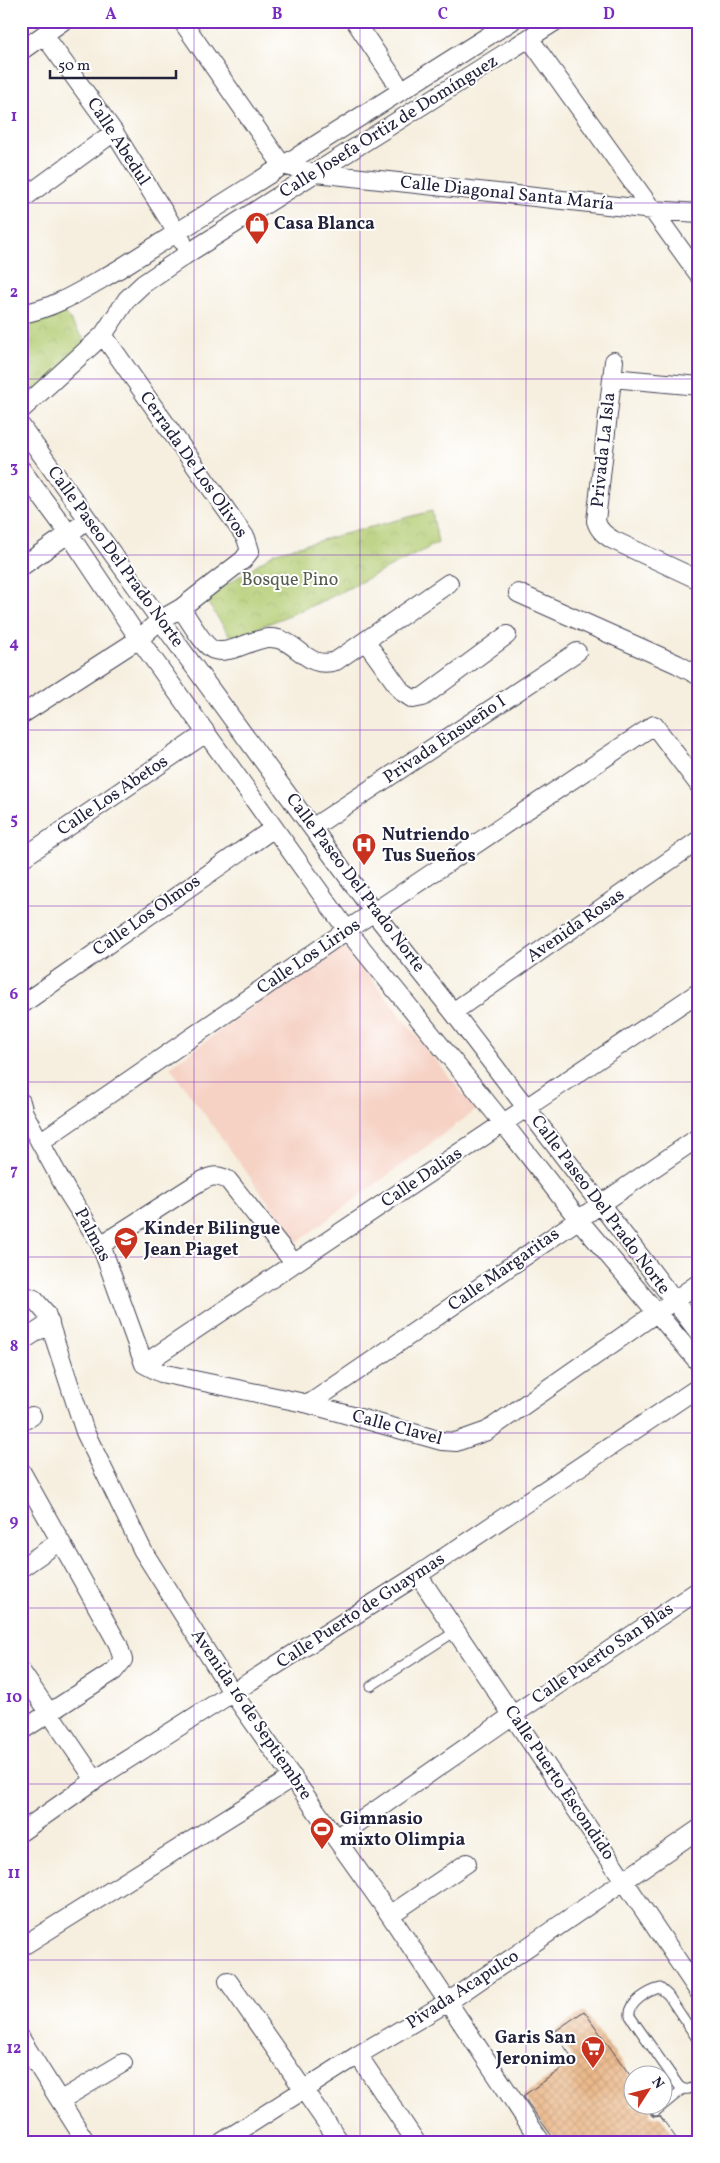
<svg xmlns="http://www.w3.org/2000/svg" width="720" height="2163" font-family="Vollkorn,serif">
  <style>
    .built { fill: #f6d2c4 }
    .park { fill: url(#park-crowns); stroke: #6a7756 }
    .building { fill: url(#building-cross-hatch) }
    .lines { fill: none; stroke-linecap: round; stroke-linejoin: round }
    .lane-casing { stroke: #424154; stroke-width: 11 }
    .street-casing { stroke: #424154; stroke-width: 20 }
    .lane { stroke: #fff; stroke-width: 9 }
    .street { stroke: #fff; stroke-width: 18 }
    .grid { fill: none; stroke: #7b2cbf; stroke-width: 1; stroke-opacity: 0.55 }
    .labels { text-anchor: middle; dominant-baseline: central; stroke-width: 4; stroke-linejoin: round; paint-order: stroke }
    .street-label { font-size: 18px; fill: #22223b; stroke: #fff }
    .poi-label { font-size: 18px; font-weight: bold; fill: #22223b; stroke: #fff; text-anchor: start }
    .park-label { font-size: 18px; fill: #555e4e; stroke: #fff }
    .neatline { fill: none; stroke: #7b2cbf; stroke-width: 2 }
    .grid-label { font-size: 16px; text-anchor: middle; font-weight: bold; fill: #7b2cbf }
  </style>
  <defs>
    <pattern id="park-crowns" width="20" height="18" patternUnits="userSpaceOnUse" patternTransform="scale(1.25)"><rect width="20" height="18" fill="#b3cc72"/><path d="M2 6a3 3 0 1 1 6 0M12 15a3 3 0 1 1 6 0" fill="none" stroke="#9aaf64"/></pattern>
    <pattern id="building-cross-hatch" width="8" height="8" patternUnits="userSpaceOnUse" patternTransform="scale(1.25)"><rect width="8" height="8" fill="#ebb889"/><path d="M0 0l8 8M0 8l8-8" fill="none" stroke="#c99e77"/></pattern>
  </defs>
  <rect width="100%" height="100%" fill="#fff"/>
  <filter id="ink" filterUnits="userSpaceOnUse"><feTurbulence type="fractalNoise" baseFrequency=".02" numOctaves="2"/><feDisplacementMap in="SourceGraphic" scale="10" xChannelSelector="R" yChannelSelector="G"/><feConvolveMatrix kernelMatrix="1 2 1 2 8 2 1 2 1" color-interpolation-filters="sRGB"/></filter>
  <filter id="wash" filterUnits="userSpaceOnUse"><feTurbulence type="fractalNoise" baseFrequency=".0096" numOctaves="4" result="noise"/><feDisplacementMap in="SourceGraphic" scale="20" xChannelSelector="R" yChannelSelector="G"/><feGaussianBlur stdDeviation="1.12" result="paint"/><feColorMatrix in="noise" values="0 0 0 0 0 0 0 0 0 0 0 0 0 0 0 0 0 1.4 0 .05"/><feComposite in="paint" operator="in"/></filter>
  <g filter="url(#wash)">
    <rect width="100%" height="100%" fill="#f6efdf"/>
    <path class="built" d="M 342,942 L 476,1110 L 297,1242 L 170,1067 Z"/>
    <path class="park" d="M 60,306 L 89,346 L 21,407 L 21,321 Z
      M 432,511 L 438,543 L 325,600 L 232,639 L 205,599 L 276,552 Z"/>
    <g id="blocks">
      <path class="building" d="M 584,2011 L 632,2078 L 632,2106 L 653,2106 L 650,2109 L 651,2115 L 654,2117 L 660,2116 L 679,2142 L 556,2142 L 523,2096 L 574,2060 L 554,2032 Z"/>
    </g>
  </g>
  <g filter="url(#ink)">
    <use href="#blocks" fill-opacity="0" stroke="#424154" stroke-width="1"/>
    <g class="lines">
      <defs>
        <path id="lane" d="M 371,1686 L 456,1631
          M 699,2042 L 668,1995 L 660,1988 C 648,1991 628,2003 630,2016 L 679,2086 C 686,2092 691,2089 699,2084
          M 656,2111 L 683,2089"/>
        <path id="street" d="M 182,21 L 282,165 L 316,173 L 653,210 L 699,213
          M 355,21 L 402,91
          M 44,35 L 114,132 L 182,241
          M 529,38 L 699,275
          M 21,51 L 63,21
          M 21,200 L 114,132
          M 21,314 C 57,308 87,287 119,269 L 512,21
          M 614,361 L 596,521 C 599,531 605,535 613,540 L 699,580
          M 612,378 L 699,386
          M 21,410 L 103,335 L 127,299 L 143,284 L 190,252 L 556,21
          M 21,426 L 160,620 L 375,914 L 453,1012 L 699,1333
          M 21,469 L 69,534 L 139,639 L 347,930 L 504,1124 L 578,1219 L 699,1363
          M 21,567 L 78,527
          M 518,593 L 677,664 L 699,676
          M 181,608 C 188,618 204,647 214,650 C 232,655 252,638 270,638 C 298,638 305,671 336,661 L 449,583
          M 366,642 L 402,692 L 413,699 L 423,697 L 507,635
          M 21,715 L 139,639 L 160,620 L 181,608 L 243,560 L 250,551 L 246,538 L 103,335
          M 312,828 L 577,652
          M 21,859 L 206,733
          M 21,1005 L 274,828
          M 453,1012 L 699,840
          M 21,1102 L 24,1113 L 68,1193 L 101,1245 L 144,1364
          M 40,1142 L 347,930 L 654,725 L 699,785
          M 101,1245 L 196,1184 C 208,1177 215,1173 228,1180 L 294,1263
          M 21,1294 L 34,1299 L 46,1313 L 85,1432 L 143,1551 L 232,1692 L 390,1915 L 541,2142
          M 21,1342 L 50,1323
          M 144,1364 L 699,992
          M 144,1364 L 161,1373 L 309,1404 L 442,1441 L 456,1442 L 487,1431 L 699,1283
          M 309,1404 L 699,1137
          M 21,1422 L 32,1416
          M 21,1471 L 118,1644 L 123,1660 L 114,1671 L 21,1731
          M 21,1568 L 60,1541
          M 418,1575 L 699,1992
          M 21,1671 L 95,1780
          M 21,1832 L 95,1780 L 418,1575 L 699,1387
          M 336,1838 L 513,1715 L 699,1590
          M 390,1915 L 467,1863
          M 26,1944 L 293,1777
          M 228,1981 L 340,2142
          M 21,2039 L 86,2142
          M 358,2055 L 416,2142
          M 61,2100 L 123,2063
          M 222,2142 L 358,2055 L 448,2002 L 699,1829"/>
      </defs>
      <use href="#lane" class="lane-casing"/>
      <use href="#street" class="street-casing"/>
      <use href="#lane" class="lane"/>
      <use href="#street" class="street"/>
    </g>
  </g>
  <path class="grid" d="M 194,21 L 194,2142M 360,21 L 360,2142M 526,21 L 526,2142M 21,203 L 699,203M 21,379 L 699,379M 21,555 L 699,555M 21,730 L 699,730M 21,906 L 699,906M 21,1082 L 699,1082M 21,1257 L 699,1257M 21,1433 L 699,1433M 21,1608 L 699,1608M 21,1784 L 699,1784M 21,1960 L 699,1960"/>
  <defs>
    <symbol id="shop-pin" viewBox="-11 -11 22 30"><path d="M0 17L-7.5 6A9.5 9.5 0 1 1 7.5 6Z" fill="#c8321e" stroke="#fff"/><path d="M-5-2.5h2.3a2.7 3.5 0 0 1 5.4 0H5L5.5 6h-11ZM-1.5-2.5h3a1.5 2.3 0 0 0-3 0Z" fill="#fff"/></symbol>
    <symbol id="hospital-pin" viewBox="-11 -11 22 30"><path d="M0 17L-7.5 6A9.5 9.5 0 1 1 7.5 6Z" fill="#c8321e" stroke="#fff"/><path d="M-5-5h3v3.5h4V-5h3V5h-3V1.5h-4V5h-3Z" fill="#fff"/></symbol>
    <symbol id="school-pin" viewBox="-11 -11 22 30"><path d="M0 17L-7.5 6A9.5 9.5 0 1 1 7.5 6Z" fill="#c8321e" stroke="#fff"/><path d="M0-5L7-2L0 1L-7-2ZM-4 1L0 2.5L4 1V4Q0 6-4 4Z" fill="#fff"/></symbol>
    <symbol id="stadium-pin" viewBox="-11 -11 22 30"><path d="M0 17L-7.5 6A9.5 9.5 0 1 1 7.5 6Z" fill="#c8321e" stroke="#fff"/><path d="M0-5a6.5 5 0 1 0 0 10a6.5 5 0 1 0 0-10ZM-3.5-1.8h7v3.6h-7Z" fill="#fff"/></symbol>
    <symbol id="supermarket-pin" viewBox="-11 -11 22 30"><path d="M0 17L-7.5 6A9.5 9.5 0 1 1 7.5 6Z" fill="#c8321e" stroke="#fff"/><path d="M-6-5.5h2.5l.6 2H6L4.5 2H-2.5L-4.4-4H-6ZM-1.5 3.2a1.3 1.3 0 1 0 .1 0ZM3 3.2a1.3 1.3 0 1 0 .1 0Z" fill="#fff"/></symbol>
  </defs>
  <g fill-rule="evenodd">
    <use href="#shop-pin" x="243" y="210" width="28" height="38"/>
    <use href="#hospital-pin" x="350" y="831" width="28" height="38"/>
    <use href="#school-pin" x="112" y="1225" width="28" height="38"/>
    <use href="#stadium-pin" x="308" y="1815" width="28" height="38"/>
    <use href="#supermarket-pin" x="579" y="2034" width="28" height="38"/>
  </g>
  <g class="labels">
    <g class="street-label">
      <text transform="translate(389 127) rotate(-32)">Calle Josefa Ortiz de Domínguez</text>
      <text transform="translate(118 142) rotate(57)">Calle Abedul</text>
      <text transform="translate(507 194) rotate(6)">Calle Diagonal Santa María</text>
      <text transform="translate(604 450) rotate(-84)">Privada La Isla</text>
      <text transform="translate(193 465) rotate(55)">Cerrada De Los Olivos</text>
      <text transform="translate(115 557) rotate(54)">Calle Paseo Del Prado Norte</text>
      <text transform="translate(445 740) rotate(-34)">Privada Ensueño I</text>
      <text transform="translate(113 796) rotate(-34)">Calle Los Abetos</text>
      <text transform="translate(355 883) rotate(53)">Calle Paseo Del Prado Norte</text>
      <text transform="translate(147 916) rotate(-35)">Calle Los Olmos</text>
      <text transform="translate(576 926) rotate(-35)">Avenida Rosas</text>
      <text transform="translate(309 957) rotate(-34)">Calle Los Lirios</text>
      <text transform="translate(422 1178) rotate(-34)">Calle Dalias</text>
      <text transform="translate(600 1205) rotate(53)">Calle Paseo Del Prado Norte</text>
      <text transform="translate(92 1235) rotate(62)">Palmas</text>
      <text transform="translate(504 1270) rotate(-35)">Calle Margaritas</text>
      <text transform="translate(397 1428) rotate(15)">Calle Clavel</text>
      <text transform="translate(361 1611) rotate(-33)">Calle Puerto de Guaymas</text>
      <text transform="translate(603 1654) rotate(-34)">Calle Puerto San Blas</text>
      <text transform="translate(251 1715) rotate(56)">Avenida 16 de Septiembre</text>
      <text transform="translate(559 1783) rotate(56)">Calle Puerto Escondido</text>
      <text transform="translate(463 1990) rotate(-33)">Pivada Acapulco</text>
    </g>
    <g class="poi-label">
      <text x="274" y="224">Casa Blanca</text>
      <text x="382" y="835">Nutriendo<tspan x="382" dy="21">Tus Sueños</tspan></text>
      <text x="144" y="1229">Kinder Bilingue<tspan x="144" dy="21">Jean Piaget</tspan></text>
      <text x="340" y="1819">Gimnasio<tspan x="340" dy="21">mixto Olimpia</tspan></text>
      <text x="576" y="2038" text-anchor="end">Garis San<tspan x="576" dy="21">Jeronimo</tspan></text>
    </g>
    <g class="park-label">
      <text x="290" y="580">Bosque Pino</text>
    </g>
  </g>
  <rect width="720" height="2163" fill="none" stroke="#fff" stroke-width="55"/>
  <g transform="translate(648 2090) rotate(54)"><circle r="24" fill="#ffffff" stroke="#a7a7b1"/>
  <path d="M0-4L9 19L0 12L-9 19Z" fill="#c8321e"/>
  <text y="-8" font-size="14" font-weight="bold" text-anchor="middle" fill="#22223b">N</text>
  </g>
  <path d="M50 70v8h126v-8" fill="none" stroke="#22223b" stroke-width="2.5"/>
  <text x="58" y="70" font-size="15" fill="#22223b" stroke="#ffffff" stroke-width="4" paint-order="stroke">50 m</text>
  <rect x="28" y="28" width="664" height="2108" class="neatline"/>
  <g class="grid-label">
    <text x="111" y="19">A</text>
    <text x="277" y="19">B</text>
    <text x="443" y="19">C</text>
    <text x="609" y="19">D</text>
    <text x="14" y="121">1</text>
    <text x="14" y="297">2</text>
    <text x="14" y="472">3</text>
    <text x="14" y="648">4</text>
    <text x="14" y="824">5</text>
    <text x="14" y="999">6</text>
    <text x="14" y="1175">7</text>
    <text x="14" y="1351">8</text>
    <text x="14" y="1526">9</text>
    <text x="14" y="1702">10</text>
    <text x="14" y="1878">11</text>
    <text x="14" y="2053">12</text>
  </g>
</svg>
